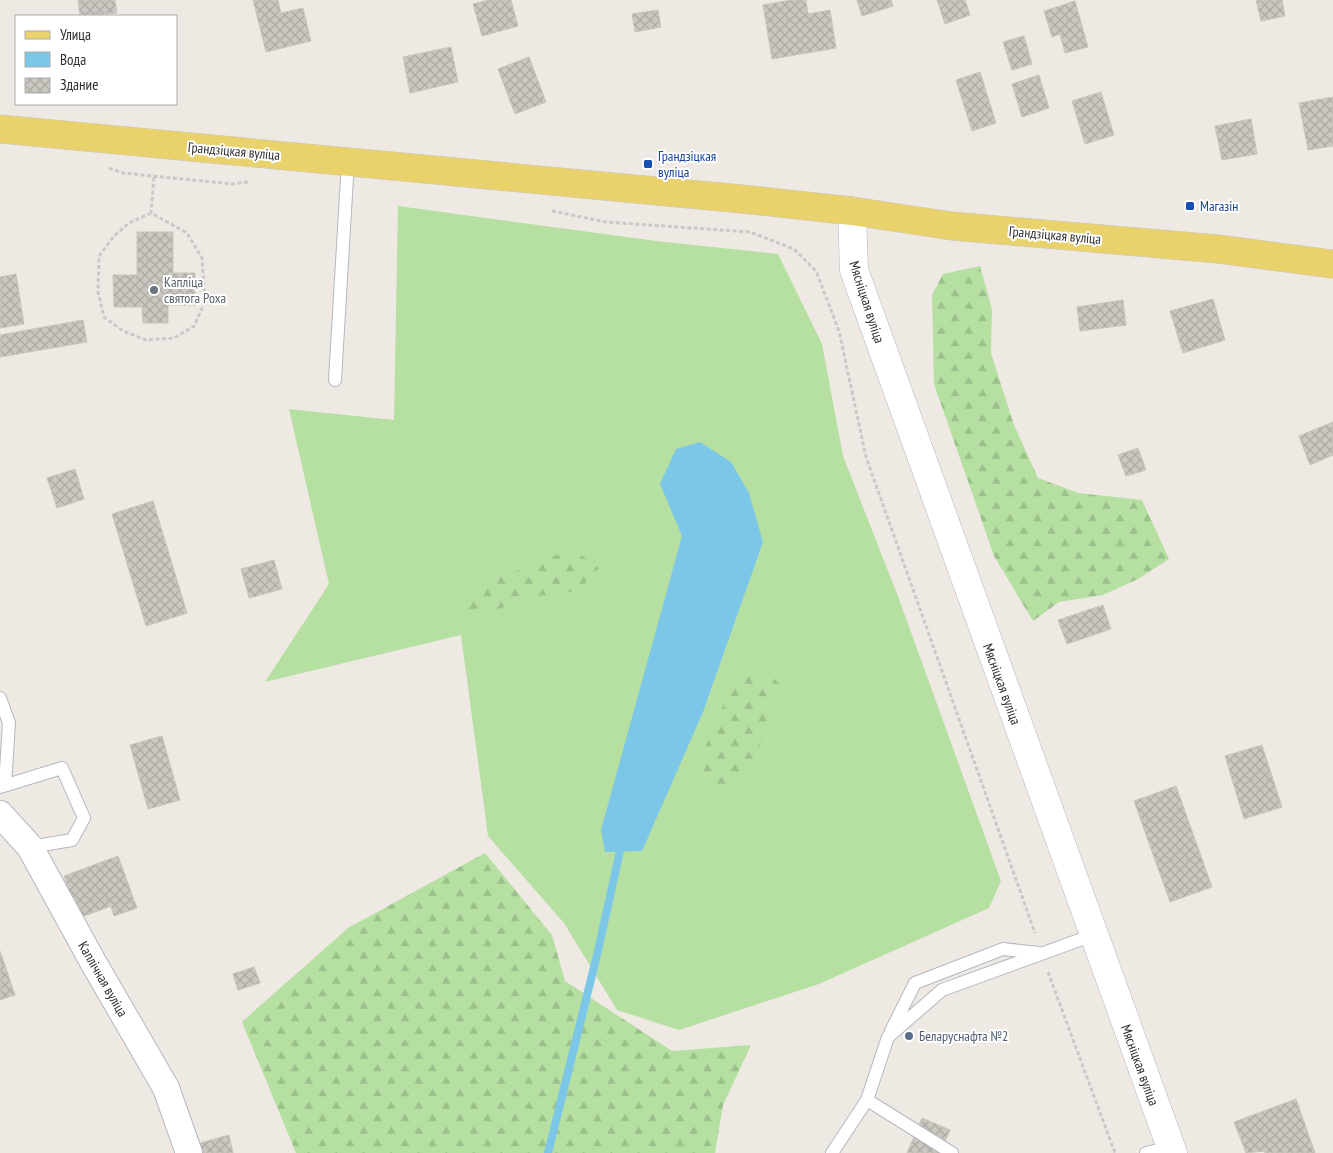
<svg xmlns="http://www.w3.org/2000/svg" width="1333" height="1153" font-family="'PT Sans Narrow',sans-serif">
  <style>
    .grass { fill: #b5e0a2 }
    .forest { fill: url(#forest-firs) }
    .water { fill: #7cc7e8 }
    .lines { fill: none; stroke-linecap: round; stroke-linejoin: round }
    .stream { stroke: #7cc7e8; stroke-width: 8 }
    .building { fill: url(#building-cross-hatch); stroke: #cac5bb }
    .lane-casing { stroke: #b5b7c0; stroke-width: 14 }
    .street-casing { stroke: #b5b7c0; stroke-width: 28 }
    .secondary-casing { stroke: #b5b7c0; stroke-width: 29 }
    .primary-casing { stroke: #c9c9c9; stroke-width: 29 }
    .path { stroke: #c9c9c9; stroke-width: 3; stroke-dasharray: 4 2.5; stroke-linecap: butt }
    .lane { stroke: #fff; stroke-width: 12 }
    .street { stroke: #fff; stroke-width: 26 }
    .secondary { stroke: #fff; stroke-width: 28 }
    .primary { stroke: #e9d16c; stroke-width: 28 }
    .transit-dot { fill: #1a4fb4; stroke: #fff; stroke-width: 2 }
    .worship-dot { fill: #6b7280; stroke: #fff; stroke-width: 2 }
    .service-dot { fill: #5c6f8a; stroke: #fff; stroke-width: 2 }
    .labels { text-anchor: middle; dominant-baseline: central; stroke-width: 4; stroke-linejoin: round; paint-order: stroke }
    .street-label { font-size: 14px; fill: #2e2e2e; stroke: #fff }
    .transit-label { font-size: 14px; fill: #164399; stroke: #fff; text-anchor: start }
    .worship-label { font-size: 14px; fill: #5b616d; stroke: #fff; text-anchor: start }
    .service-label { font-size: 14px; fill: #4e5e75; stroke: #fff; text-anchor: start }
  </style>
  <defs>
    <pattern id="forest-firs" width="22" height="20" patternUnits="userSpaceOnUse" patternTransform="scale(1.25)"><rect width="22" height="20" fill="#b5e0a2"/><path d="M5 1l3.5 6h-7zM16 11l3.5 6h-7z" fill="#9cc08c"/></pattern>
    <pattern id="building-cross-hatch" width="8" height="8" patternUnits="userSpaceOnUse" patternTransform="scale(1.25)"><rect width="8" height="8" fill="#cac7c0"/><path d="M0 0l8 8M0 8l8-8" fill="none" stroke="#aeaba5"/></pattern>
  </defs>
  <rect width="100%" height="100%" fill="#eee9e2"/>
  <path class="grass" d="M 398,206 L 656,241 L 778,254 L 822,344 L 843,456 L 899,599 L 1001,881 L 989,908 L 819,984 L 679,1030 L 617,1010 L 564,923 L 488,836 L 461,635 L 265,682 L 329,584 L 289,409 L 394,420 Z"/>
  <path class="forest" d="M 980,266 L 992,309 L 991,353 L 1014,425 L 1038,478 L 1078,493 L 1142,500 L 1169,559 L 1138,579 L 1103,595 L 1059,602 L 1033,621 L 994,556 L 934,384 L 932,295 L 943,274 Z
    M 573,549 L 599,568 L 578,591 L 530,597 L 468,621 L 459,603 L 485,583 Z
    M 747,667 L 771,674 L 779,684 L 763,737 L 746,777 L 719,797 L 699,776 L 697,766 L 736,676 Z
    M 485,853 L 552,935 L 565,981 L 672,1051 L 751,1045 L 723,1105 L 715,1153 L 296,1153 L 242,1022 L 348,928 Z"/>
  <path class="water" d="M 700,442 L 731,462 L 749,493 L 763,542 L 703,712 L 642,851 L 605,852 L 601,830 L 682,536 L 660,484 L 676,449 Z"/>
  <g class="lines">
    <path class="stream" d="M 548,1153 L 597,955 L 620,851"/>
  </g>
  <path class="building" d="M 78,0 L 115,0 L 117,13 L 80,16 Z
    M 253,0 L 278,0 L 281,13 L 303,8 L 311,41 L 266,52 Z
    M 488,0 L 511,0 L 518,26 L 482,36 L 473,4 Z
    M 791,0 L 806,0 L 808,14 L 830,10 L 836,48 L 772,59 L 763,5 Z
    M 857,0 L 891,0 L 893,6 L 862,16 Z
    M 937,0 L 965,0 L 970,15 L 945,24 Z
    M 1256,0 L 1282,0 L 1285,16 L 1261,21 Z
    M 1075,1 L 1088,47 L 1065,53 L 1060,34 L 1052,37 L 1044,11 Z
    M 658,10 L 661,27 L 635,32 L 632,14 Z
    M 1024,36 L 1032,64 L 1012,70 L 1003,42 Z
    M 451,47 L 458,82 L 410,93 L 403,57 Z
    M 529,57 L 546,102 L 515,114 L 498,69 Z
    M 980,72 L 996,123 L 972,131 L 956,80 Z
    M 1039,75 L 1049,108 L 1022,117 L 1012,84 Z
    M 1101,92 L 1114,135 L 1085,144 L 1072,101 Z
    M 1333,97 L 1333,146 L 1308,150 L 1299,103 Z
    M 1251,119 L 1257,154 L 1222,160 L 1215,126 Z
    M 137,232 L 173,232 L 173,273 L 195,273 L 195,305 L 168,305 L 168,323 L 143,323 L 142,307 L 114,307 L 113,275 L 137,275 Z
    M 16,274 L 24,324 L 0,328 L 0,277 Z
    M 1213,299 L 1225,340 L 1183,353 L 1170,311 Z
    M 1123,300 L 1126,325 L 1080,331 L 1077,307 Z
    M 83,320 L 87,342 L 0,357 L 0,335 Z
    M 1333,422 L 1333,455 L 1310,465 L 1299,436 Z
    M 1138,448 L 1146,470 L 1126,476 L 1118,455 Z
    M 75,469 L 84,499 L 57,508 L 47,478 Z
    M 153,501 L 187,613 L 146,626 L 112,514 Z
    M 274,560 L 282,589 L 249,598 L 241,569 Z
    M 1103,605 L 1111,629 L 1067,644 L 1058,620 Z
    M 162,736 L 180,800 L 148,809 L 130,745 Z
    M 1262,745 L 1282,807 L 1244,819 L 1225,756 Z
    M 1176,786 L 1212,887 L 1170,902 L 1134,801 Z
    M 118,856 L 137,908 L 114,916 L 111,906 L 79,918 L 64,876 Z
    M 0,951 L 15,995 L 0,1000 Z
    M 254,967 L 260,983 L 238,990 L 233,974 Z
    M 1296,1099 L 1315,1153 L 1265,1153 L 1264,1151 L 1246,1153 L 1234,1122 Z
    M 922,1118 L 950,1130 L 940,1153 L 907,1153 Z
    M 229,1135 L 233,1153 L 202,1153 L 200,1143 Z"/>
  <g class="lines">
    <defs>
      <path id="lane" d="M 335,380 L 348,161
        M 0,698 L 9,723 L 5,785
        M 0,787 L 62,768 L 84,818 L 72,840 L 30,847
        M 891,1031 L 915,983 L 1003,949 L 1039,953
        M 832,1153 L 867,1100
        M 952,1153 L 867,1100 L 888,1037 L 942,990 L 1093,935
        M 1146,1153 L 1170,1147"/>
      <path id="street" d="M 0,814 L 30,847 L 93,962 L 166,1088 L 189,1153"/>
      <path id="secondary" d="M 852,211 L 854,270 L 1173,1153"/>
      <path id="primary" d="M 0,129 L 752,200 L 852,211 L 952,226 L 1218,249 L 1333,264"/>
    </defs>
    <use href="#lane" class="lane-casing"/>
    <use href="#street" class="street-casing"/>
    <use href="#secondary" class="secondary-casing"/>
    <use href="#primary" class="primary-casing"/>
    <path class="path" d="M 109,168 L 123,173 L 232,184 L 248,182
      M 552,211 L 606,222 L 750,232 L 794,249 L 816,271 L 839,331 L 866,457 L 1035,933
      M 151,213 L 129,223 L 114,236 L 99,256 L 98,292 L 104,317 L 123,331 L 146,340 L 174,338 L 194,326 L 205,302 L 202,258 L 187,233 L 151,213 L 154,176
      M 1048,972 L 1115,1153"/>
    <use href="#lane" class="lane"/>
    <use href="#street" class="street"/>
    <use href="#secondary" class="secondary"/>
    <use href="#primary" class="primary"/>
  </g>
  <g class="transit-dot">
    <rect x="643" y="159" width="10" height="10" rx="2.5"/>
    <rect x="1185" y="201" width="10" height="10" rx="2.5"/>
  </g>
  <circle class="worship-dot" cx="154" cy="290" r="5"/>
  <circle class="service-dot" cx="909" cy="1036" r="5"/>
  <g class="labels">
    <g class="street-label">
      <text transform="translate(234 151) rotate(5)">Грандзіцкая вуліца</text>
      <text transform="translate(1055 235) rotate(5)">Грандзіцкая вуліца</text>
      <text transform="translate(867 302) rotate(72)">Мясніцкая вуліца</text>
      <text transform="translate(1002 684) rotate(70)">Мясніцкая вуліца</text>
      <text transform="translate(103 979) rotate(60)">Каплічная вуліца</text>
      <text transform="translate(1140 1065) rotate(70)">Мясніцкая вуліца</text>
    </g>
    <g class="transit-label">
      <text x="658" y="156">Грандзіцкая<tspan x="658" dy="16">вуліца</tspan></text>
      <text x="1200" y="206">Магазін</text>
    </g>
    <g class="worship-label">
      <text x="164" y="282">Капліца<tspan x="164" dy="16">святога Роха</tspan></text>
    </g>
    <g class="service-label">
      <text x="919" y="1036">Беларуснафта №2</text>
    </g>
  </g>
  <rect x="15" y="15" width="162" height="90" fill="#ffffff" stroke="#ababab"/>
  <rect x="25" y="31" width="25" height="8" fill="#e9d16c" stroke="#ababab"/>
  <text x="60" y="40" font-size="15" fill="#2e2e2e">Улица</text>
  <rect x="25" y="52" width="25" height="15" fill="#7cc7e8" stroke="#ababab"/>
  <text x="60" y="65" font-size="15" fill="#2e2e2e">Вода</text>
  <rect x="25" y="78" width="25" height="15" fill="url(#building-cross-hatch)" stroke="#ababab"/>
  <text x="60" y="90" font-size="15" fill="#2e2e2e">Здание</text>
</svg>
